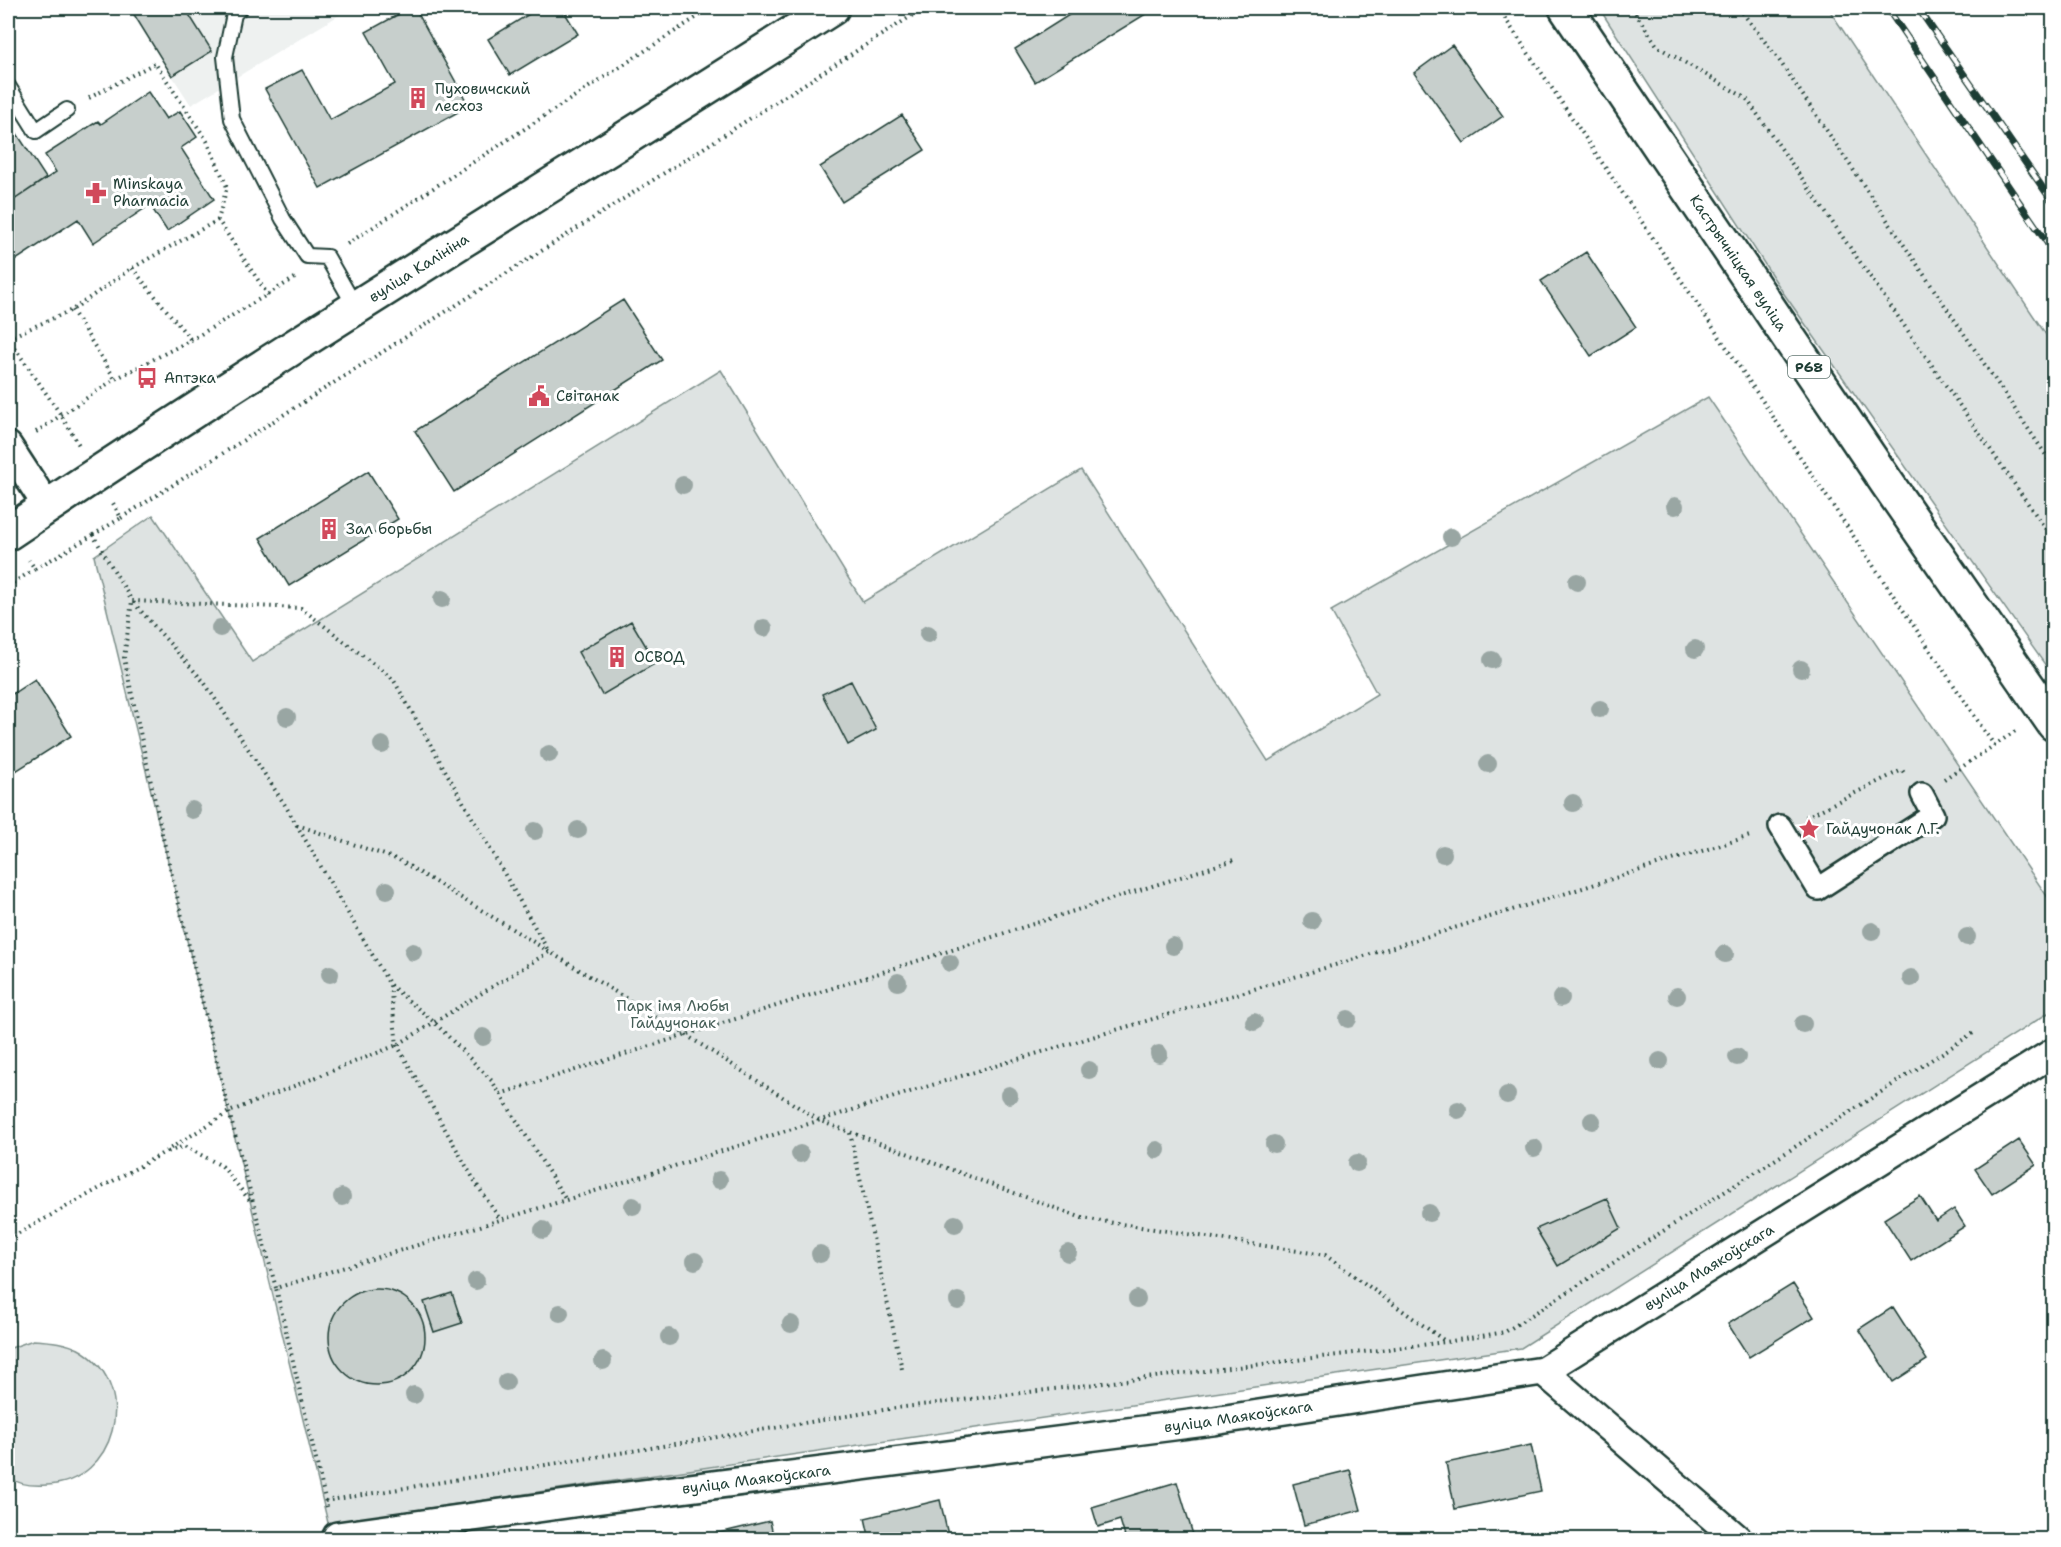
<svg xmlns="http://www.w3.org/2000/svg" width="2061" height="1547" font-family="'Shantell Sans',sans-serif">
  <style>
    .built { fill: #eef1f0 }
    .green { fill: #dee3e2; stroke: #7e908b; stroke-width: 1.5 }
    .building { fill: #c7cfcc; stroke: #1f3d34; stroke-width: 1.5 }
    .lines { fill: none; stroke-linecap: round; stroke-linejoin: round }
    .service-casing { stroke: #1f3d34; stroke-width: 18 }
    .pedestrian-casing { stroke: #1f3d34; stroke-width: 26 }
    .minor-casing { stroke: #1f3d34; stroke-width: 32 }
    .secondary-casing { stroke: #1f3d34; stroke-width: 38 }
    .primary-casing { stroke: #1f3d34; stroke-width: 38 }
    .path { stroke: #1f3d34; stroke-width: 4; stroke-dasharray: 1.5 4.5; stroke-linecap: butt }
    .service { stroke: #fff; stroke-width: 14 }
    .pedestrian { stroke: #fff; stroke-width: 21 }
    .minor { stroke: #fff; stroke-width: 27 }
    .secondary { stroke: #fff; stroke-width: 33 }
    .primary { stroke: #fff; stroke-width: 33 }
    .rail-casing { stroke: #1f3d34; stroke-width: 7 }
    .rail { stroke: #fff; stroke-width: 4.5; stroke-dasharray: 14; stroke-linecap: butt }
    .tree { fill: #99a6a3 }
    .labels { text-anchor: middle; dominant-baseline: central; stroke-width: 6; stroke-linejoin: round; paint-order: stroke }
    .shield { fill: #fff; stroke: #627771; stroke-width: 1.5 }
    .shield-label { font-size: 14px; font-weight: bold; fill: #1f3d34 }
    .poi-label { font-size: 15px; fill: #1f3d34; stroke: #fff; text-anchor: start }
    .street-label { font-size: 15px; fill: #1f3d34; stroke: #fff }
    .park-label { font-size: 15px; fill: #455e57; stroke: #fff }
  </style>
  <rect width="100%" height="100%" fill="#fff"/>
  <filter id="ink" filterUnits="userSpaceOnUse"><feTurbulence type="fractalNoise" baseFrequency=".0167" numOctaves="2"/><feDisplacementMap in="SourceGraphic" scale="12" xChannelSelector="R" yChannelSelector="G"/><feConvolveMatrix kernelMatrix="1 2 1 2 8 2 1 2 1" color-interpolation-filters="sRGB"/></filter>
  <g filter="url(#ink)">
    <path class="built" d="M 128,8 L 351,8 L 191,105 Z"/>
    <path class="green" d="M 1599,8 L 1828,8 L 2053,345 L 2053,676 L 1782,291 Z
      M 721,370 L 863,602 L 1081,470 L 1268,761 L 1377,694 L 1331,611 L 1708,397 L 2053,905 L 2053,1010 L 1521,1348 L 328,1523 L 94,556 L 153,515 L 252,662 Z
      M 33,1340 C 50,1341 67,1342 82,1351 C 140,1388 116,1482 47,1485 C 34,1486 19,1485 8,1477 L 8,1349 Z"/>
    <path class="building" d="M 130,8 L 185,8 L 212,51 L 172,76 Z
      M 410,8 L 415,8 L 469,106 L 320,188 L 265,89 L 302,70 L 330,120 L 395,84 L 366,32 Z
      M 539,8 L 562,8 L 578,34 L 510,75 L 488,39 Z
      M 1080,8 L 1154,9 L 1035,82 L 1015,49 Z
      M 1452,45 L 1503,116 L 1464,143 L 1414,73 Z
      M 148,92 L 166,119 L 180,111 L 197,137 L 181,148 L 214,199 L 167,231 L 150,205 L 93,243 L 78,219 L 13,262 L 8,254 L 8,204 L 56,172 L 45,155 L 98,121 L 101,124 Z
      M 902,115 L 925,150 L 842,202 L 820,167 Z
      M 8,120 L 46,178 L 8,204 Z
      M 1586,252 L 1636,327 L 1591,356 L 1541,281 Z
      M 623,300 L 662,360 L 454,492 L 415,431 Z
      M 368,471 L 398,519 L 289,586 L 260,538 Z
      M 631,621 L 656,663 L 602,695 L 578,652 Z
      M 35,679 L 71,736 L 8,776 L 8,697 Z
      M 851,681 L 876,730 L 848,745 L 822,694 Z
      M 2019,1140 L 2036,1165 L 1992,1194 L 1975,1169 Z
      M 1920,1196 L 1936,1221 L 1954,1209 L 1965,1226 L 1911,1261 L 1884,1219 Z
      M 1607,1198 L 1621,1228 L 1558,1266 L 1536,1229 Z
      M 1793,1284 L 1814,1317 L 1749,1357 L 1728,1324 Z
      M329 1337a48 48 0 1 1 96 0a48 48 0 1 1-96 0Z
      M 452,1293 L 462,1323 L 434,1332 L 424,1302 Z
      M 1893,1307 L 1927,1360 L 1893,1382 L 1859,1329 Z
      M 1531,1445 L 1541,1491 L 1455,1509 L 1446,1463 Z
      M 1350,1470 L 1361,1510 L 1304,1525 L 1293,1484 Z
      M 1177,1482 L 1194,1538 L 1188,1540 L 1126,1540 L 1120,1520 L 1098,1527 L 1092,1507 Z
      M 940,1500 L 948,1535 L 926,1540 L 870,1540 L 865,1518 Z
      M 770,1521 L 774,1540 L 707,1540 L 706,1536 Z"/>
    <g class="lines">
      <defs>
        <path id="service" d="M 240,8 L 234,14 L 225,57 L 232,119 L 283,219 L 307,256 L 327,257 L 356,308
          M 8,86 L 36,131 L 67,110"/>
        <path id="pedestrian" d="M 1780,826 L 1818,889 L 1933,815 L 1922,794"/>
        <g id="minor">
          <path d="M 8,446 L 47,506"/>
          <path d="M 1543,1371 L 1739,1540"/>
          <path id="s1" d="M 337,1536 L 595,1500 L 1213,1421 L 1543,1371 L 2054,1052"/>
        </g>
        <g id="secondary">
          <path id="s2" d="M 8,533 C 278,352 557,183 832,8"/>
        </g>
        <g id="primary">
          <path id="s3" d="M 1566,8 L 1887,483 L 2054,724"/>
        </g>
      </defs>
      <use href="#service" class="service-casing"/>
      <use href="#pedestrian" class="pedestrian-casing"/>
      <use href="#minor" class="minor-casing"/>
      <use href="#secondary" class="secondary-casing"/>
      <use href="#primary" class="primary-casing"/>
      <path class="path" d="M 1498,8 L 1994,745
        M 1632,8 L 1658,47 L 1746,98 L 2054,541
        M 1739,8 L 1779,60 L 2054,467
        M 89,98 L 155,63 L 207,141 L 227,187 L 218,220 L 268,295
        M 347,244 L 711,8
        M 132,268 L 191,340
        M 72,310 L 115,379
        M 8,338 L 61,415 L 79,445
        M 8,338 L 72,310 L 132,268 L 218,220
        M 36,432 L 115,379 L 191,340 L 295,278
        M 121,518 L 924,8
        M 93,535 L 121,518 L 113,503
        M 8,586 L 35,569
        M 1944,779 L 2017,730
        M 1806,817 L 1902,770 L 1905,774
        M 297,825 L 399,860 L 686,1035 L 820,1121 L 1082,1218 L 1325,1255 L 1445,1341
        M 390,985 L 434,1022 L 492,1081 L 566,1200
        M 500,1094 L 1237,859
        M 850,1133 L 902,1369
        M 168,1152 L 184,1146 L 222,1166 L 251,1202
        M 8,1239 L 158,1156 L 229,1112 L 397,1045 L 549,952 L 393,679 L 301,608 L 132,601 L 93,535 L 35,569 L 29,560
        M 276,1288 L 229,1112 L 163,838 L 124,658 L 132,601 L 204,682 L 285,805 L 390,985 L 397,1045 L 477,1185 L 500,1219
        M 325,1501 L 896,1408 L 1446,1342 L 1505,1332 L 1975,1032
        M 327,1507 L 276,1288 L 566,1200 L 961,1076 L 1345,962 L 1753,835"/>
      <use href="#service" class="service"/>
      <use href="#pedestrian" class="pedestrian"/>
      <use href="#minor" class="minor"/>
      <use href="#secondary" class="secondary"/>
      <use href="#primary" class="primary"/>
      <defs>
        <path id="rail" d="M 1887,8 L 2054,253
          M 1918,8 L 2054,204"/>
      </defs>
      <use href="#rail" class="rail-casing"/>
      <use href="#rail" class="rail"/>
    </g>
    <g class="tree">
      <circle cx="683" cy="485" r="9"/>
      <circle cx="1675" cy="506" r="9"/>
      <circle cx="1451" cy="537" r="9"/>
      <circle cx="1577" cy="582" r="9"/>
      <circle cx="442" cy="599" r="9"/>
      <circle cx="220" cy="628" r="9"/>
      <circle cx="764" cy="628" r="9"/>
      <circle cx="928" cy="634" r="9"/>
      <circle cx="1695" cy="649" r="9"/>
      <circle cx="1492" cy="660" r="9"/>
      <circle cx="1801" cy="669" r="9"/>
      <circle cx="1600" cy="709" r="9"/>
      <circle cx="287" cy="717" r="9"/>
      <circle cx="382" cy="745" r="9"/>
      <circle cx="549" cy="754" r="9"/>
      <circle cx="1488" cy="764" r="9"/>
      <circle cx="1573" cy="803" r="9"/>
      <circle cx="192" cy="810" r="9"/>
      <circle cx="578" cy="830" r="9"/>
      <circle cx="535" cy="831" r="9"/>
      <circle cx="1443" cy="854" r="9"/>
      <circle cx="387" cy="890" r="9"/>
      <circle cx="1312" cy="921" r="9"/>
      <circle cx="1872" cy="931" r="9"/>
      <circle cx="1967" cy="937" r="9"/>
      <circle cx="1173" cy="946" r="9"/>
      <circle cx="413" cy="952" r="9"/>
      <circle cx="1725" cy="954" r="9"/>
      <circle cx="950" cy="963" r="9"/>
      <circle cx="330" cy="974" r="9"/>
      <circle cx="1911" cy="978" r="9"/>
      <circle cx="898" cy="982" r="9"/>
      <circle cx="1677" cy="996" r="9"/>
      <circle cx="1561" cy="998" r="9"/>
      <circle cx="1348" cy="1019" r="9"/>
      <circle cx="1254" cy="1022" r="9"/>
      <circle cx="1803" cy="1024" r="9"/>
      <circle cx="483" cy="1037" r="9"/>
      <circle cx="1159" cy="1054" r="9"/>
      <circle cx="1737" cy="1057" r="9"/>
      <circle cx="1660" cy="1061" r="9"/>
      <circle cx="1089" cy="1070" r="9"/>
      <circle cx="1009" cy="1095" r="9"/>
      <circle cx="1507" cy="1095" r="9"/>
      <circle cx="1458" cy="1110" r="9"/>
      <circle cx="1592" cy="1121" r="9"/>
      <circle cx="1274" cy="1144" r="9"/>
      <circle cx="1534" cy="1148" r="9"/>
      <circle cx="1157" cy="1150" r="9"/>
      <circle cx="800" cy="1154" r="9"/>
      <circle cx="1357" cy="1163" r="9"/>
      <circle cx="719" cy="1180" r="9"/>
      <circle cx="342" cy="1197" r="9"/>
      <circle cx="633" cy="1206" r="9"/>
      <circle cx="1429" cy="1213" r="9"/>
      <circle cx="955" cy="1224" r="9"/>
      <circle cx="543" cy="1230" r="9"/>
      <circle cx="1068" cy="1253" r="9"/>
      <circle cx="820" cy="1254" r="9"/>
      <circle cx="695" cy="1261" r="9"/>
      <circle cx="476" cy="1281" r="9"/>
      <circle cx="1137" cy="1299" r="9"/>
      <circle cx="958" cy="1301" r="9"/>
      <circle cx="560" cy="1313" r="9"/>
      <circle cx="791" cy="1324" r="9"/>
      <circle cx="669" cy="1337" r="9"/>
      <circle cx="603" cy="1361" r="9"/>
      <circle cx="506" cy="1382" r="9"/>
      <circle cx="414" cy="1395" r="9"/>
    </g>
  </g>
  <defs>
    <symbol id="building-bare" viewBox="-9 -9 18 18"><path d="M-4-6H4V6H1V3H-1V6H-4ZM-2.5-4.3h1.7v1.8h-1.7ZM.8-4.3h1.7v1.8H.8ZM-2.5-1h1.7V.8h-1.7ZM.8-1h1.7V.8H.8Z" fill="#d1495b" stroke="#fff" stroke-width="2.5" paint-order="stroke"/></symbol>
    <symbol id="pharmacy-bare" viewBox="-9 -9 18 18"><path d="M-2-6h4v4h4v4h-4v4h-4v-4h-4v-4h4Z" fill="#d1495b" stroke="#fff" stroke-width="2.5" paint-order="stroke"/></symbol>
    <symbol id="bus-bare" viewBox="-9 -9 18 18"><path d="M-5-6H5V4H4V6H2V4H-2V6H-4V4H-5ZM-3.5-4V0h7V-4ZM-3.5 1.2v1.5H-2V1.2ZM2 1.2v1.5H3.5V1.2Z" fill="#d1495b" stroke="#fff" stroke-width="2.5" paint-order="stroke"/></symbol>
    <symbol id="civic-bare" viewBox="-9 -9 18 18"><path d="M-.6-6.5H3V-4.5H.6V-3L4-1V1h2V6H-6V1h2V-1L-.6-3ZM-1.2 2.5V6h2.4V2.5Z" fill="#d1495b" stroke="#fff" stroke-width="2.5" paint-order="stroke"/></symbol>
    <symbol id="sight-bare" viewBox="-9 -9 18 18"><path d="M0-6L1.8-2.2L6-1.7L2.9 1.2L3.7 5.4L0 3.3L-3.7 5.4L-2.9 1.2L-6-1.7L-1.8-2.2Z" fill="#d1495b" stroke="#fff" stroke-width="2.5" paint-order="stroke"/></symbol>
  </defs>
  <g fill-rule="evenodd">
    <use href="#building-bare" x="403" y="83" width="30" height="30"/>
    <use href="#pharmacy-bare" x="81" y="178" width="30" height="30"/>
    <use href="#bus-bare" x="132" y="363" width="30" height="30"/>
    <use href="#civic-bare" x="524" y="381" width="30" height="30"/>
    <use href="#building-bare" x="314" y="514" width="30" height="30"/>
    <use href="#building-bare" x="602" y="642" width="30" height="30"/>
    <use href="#sight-bare" x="1794" y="814" width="30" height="30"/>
  </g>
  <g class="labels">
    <rect class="shield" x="1788" y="356" width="42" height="22" rx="4.5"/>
    <g class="shield-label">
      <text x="1809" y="367">Р68</text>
    </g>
    <g class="poi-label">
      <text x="435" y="89">Пуховичский<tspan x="435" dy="17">лесхоз</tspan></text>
      <text x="113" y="184">Minskaya<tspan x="113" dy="17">Pharmacia</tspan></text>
      <text x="164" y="378">Аптэка</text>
      <text x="556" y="396">Світанак</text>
      <text x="346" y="529">Зал борьбы</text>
      <text x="634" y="657">ОСВОД</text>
      <text x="1826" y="829">Гайдучонак Л.Г.</text>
    </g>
    <g class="street-label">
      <text stroke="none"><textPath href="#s3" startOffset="308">Кастрычніцкая вуліца</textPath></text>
      <text stroke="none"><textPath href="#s2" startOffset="489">вуліца Калініна</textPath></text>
      <text stroke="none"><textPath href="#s1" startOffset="1413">вуліца Маякоўскага</textPath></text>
      <text stroke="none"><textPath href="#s1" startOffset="909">вуліца Маякоўскага</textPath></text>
      <text stroke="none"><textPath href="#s1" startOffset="423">вуліца Маякоўскага</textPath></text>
    </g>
    <g class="park-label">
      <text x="673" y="1006">Парк імя Любы<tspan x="673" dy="17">Гайдучонак</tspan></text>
    </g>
  </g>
  <rect width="2061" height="1547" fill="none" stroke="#fff" stroke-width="30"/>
  <rect x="15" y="15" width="2031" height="1517" fill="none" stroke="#1f3d34" stroke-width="2" filter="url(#ink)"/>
</svg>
